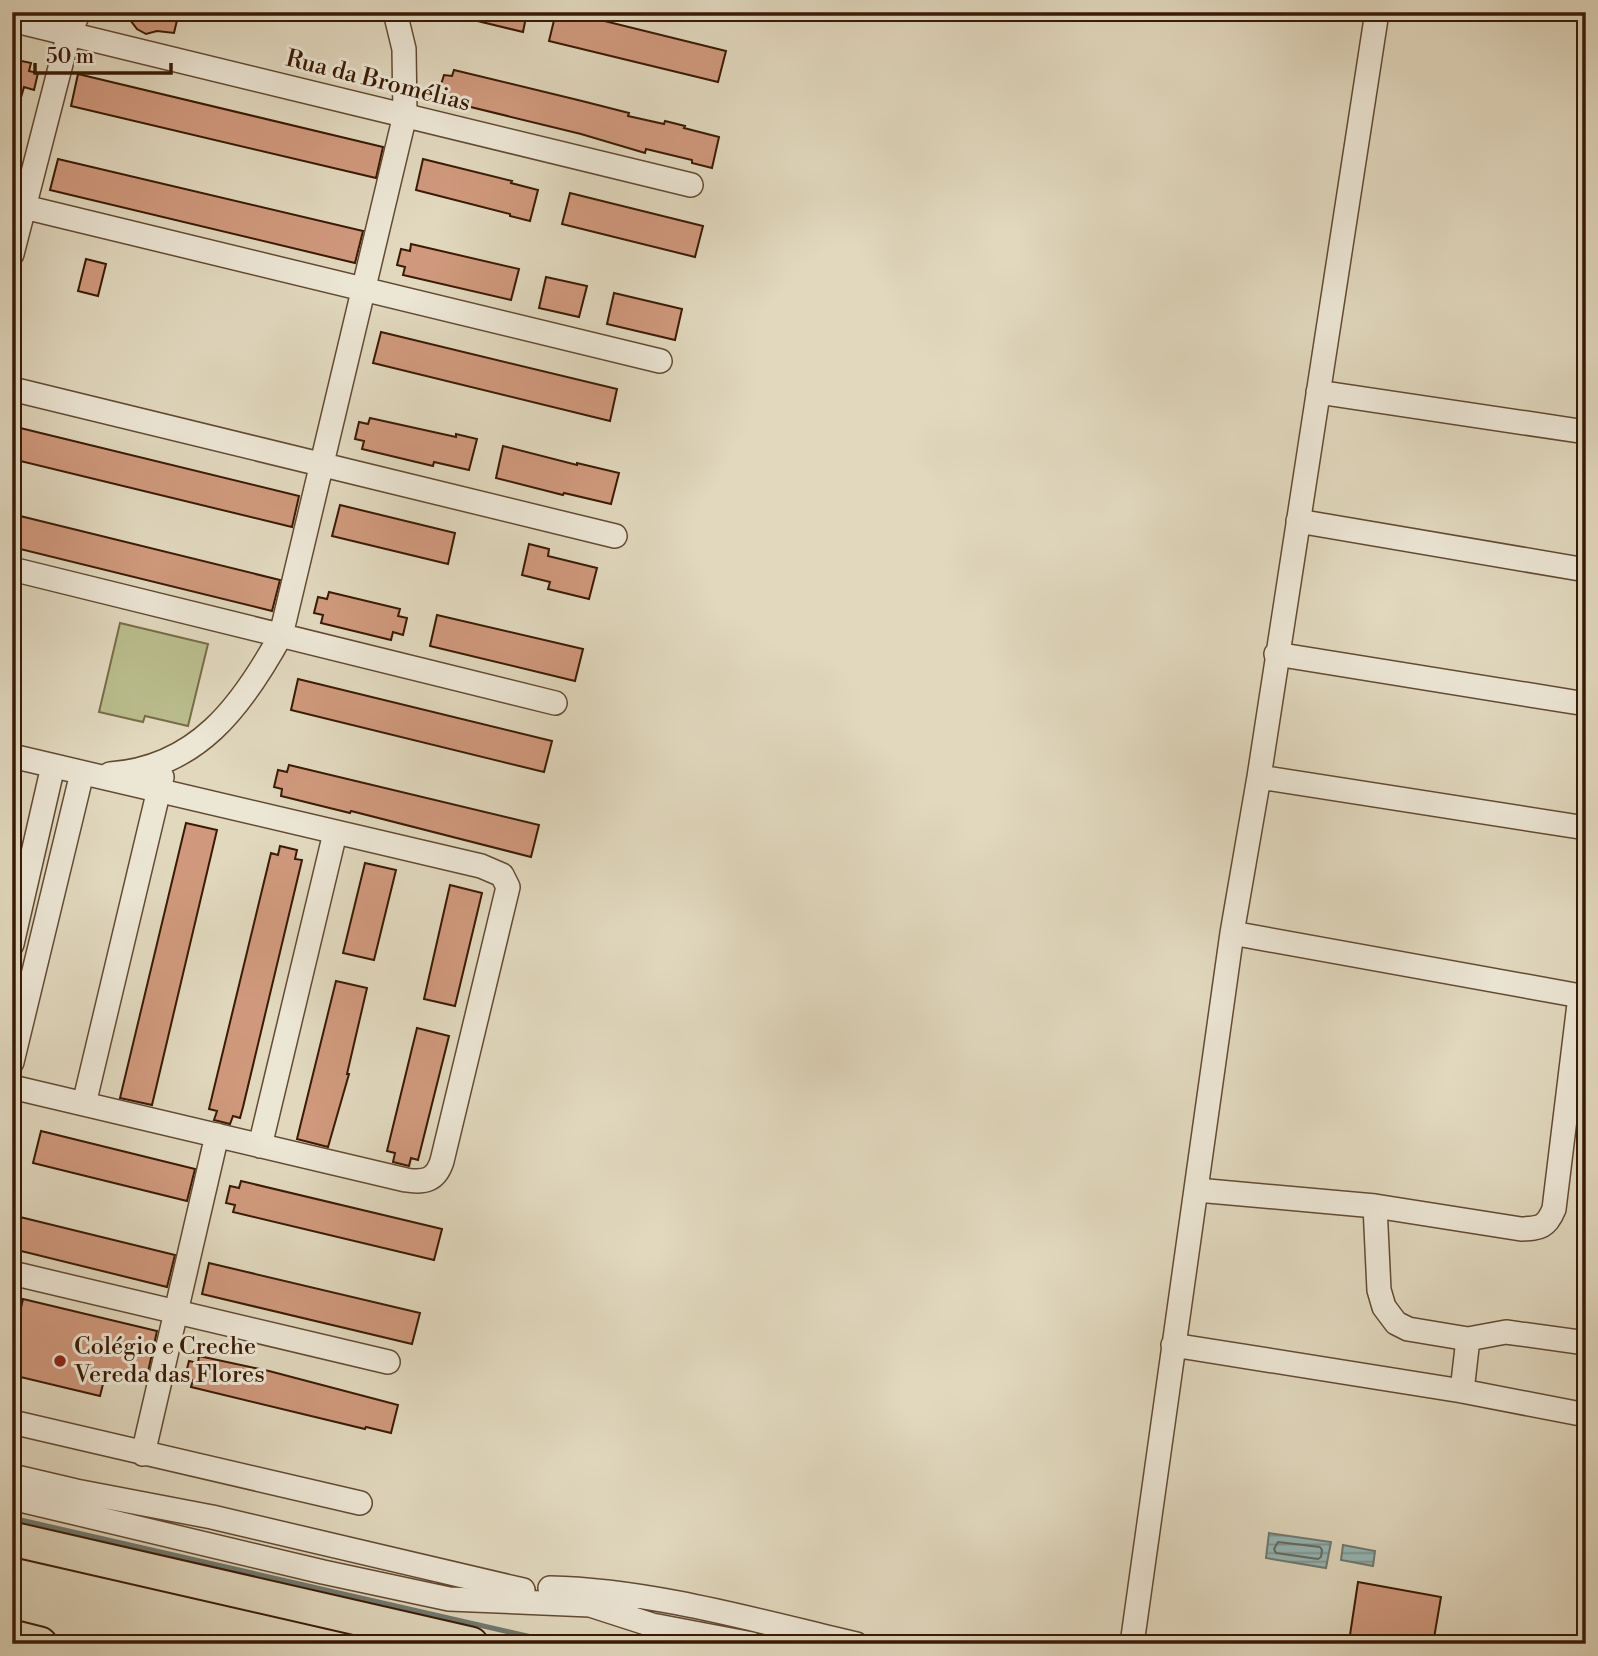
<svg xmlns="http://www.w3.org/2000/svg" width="1598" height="1656" font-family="'Libre Bodoni',serif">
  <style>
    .pitch { fill: #b9bd8d; stroke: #796c48; stroke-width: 2 }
    .water { fill: url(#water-rules); stroke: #707970; stroke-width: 2 }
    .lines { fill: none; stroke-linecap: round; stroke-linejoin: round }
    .shore { stroke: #67695e; stroke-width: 2 }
    .stream { stroke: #707970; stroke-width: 5 }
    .building { fill: #d0997d; stroke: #391a04; stroke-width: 2 }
    .minor-casing { stroke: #634a32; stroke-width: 26 }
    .highway-casing { stroke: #391a04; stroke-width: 37 }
    .minor { stroke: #ece6d5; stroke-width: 23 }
    .highway { stroke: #e1d8be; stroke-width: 33 }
    .poi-dot { fill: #8f2418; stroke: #ece6d5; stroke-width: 2.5 }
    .labels { text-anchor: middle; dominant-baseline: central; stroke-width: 6; stroke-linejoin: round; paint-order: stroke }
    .street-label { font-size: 24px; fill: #391a04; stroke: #ece6d5 }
    .poi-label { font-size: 24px; fill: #391a04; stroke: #ece6d5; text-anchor: start }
  </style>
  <defs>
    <pattern id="water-rules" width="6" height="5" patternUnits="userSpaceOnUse" patternTransform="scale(1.75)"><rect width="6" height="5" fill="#95b8b8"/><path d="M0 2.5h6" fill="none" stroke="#7b9593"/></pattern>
  </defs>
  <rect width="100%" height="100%" fill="#e1d8be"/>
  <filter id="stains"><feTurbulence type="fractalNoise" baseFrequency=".00286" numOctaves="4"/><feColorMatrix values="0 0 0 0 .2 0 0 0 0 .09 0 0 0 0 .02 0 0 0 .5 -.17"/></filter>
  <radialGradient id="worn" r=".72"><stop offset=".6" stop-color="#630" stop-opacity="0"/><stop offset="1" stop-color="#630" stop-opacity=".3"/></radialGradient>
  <path class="pitch" d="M 120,623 L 208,644 L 188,726 L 145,716 L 143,722 L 99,712 Z"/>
  <path class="water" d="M 1269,1533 L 1331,1542 L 1326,1568 L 1266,1558 Z
    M 1343,1545 L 1375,1551 L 1373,1566 L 1341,1560 Z"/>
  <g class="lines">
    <path class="shore" d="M 1278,1542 L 1320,1547 L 1322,1550 L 1321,1557 L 1318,1559 L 1276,1553 L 1274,1549 Z"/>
    <path class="stream" d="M 12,1518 L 562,1644"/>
  </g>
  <path class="building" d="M 124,12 L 179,12 L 174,33 L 157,31 L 146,34 L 137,29 Z
    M 466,12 L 527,12 L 523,32 L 465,18 Z
    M 556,12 L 568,12 L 726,51 L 718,82 L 549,41 Z
    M 12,59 L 31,63 L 29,71 L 38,73 L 34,90 L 24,87 L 16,115 L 12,114 Z
    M 454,70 L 582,101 L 629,113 L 628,116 L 664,124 L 665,121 L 685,126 L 684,128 L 719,137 L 712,168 L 692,163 L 692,160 L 646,149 L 645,153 L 581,134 L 446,101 L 448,93 L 439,91 L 444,75 L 452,76 Z
    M 78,74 L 383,147 L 376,178 L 71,106 Z
    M 58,159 L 363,231 L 355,263 L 50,190 Z
    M 423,159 L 512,181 L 511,183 L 538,190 L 530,221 L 510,216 L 510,214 L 416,190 Z
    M 570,193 L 703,226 L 695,257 L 562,224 Z
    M 411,244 L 519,269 L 511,300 L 403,275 L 405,267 L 397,265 L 401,249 L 410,251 Z
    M 86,259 L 106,264 L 98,296 L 78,291 Z
    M 546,277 L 587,286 L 579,317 L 539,308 Z
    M 614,293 L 682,309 L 675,340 L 607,324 Z
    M 381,332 L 617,389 L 610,421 L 373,363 Z
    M 370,418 L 456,437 L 456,434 L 477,439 L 469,470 L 434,462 L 433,466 L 362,449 L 364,441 L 355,439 L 359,422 L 368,424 Z
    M 12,426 L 299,496 L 292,527 L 12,459 Z
    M 503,446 L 577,465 L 577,463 L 619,473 L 611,504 L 564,493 L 563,495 L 496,478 Z
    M 340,505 L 455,533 L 448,564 L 332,536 Z
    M 12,514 L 280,580 L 272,611 L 12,547 Z
    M 529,544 L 549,549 L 548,556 L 597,568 L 589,599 L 548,589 L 550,582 L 522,575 Z
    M 329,592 L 400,609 L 398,616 L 407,618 L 403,635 L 393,632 L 391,640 L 321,623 L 323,615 L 314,613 L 318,597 L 327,599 Z
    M 437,615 L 583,649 L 575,681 L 430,646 Z
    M 298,679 L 552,741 L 544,772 L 291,710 Z
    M 289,765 L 539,825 L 531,857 L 351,811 L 350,813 L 281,796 L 282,789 L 274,787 L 278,770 L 287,772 Z
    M 186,823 L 217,830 L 152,1105 L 120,1098 Z
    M 280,846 L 297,850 L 295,859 L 302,860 L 243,1107 L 240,1118 L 233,1116 L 230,1124 L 214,1120 L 217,1111 L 209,1109 L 271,853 L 278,855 Z
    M 365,863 L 396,870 L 374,960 L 343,953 Z
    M 450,885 L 482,893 L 455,1006 L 424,999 Z
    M 336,981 L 367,988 L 347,1074 L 349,1074 L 328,1147 L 297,1139 Z
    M 417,1028 L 449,1036 L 418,1160 L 411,1158 L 409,1166 L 393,1162 L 395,1153 L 387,1151 Z
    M 41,1131 L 195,1169 L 187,1201 L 33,1163 Z
    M 241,1181 L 442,1229 L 434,1260 L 233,1212 L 235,1205 L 226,1203 L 230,1186 L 239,1188 Z
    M 20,1217 L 175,1255 L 167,1287 L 13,1249 Z
    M 209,1263 L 420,1313 L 412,1344 L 202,1294 Z
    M 23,1299 L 157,1331 L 146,1381 L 106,1372 L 100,1396 L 12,1375 L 12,1347 Z
    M 199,1356 L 269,1371 L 398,1405 L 391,1433 L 366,1427 L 365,1429 L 191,1387 L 193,1380 L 185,1377 L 189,1361 L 198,1363 Z
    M 1358,1582 L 1441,1597 L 1433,1644 L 1416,1644 L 1350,1635 Z"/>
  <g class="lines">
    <defs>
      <path id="minor" d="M 12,20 L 691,185
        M 12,204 L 660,361
        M 12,254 L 69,33 L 79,12
        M 12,389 L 615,536
        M 1318,392 L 1586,432
        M 1298,521 L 1586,570
        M 12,569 L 555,703
        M 1276,654 L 1586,704
        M 12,756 L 481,866 L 502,875 L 508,887 L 442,1161 C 436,1180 425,1183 406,1180 L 12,1087
        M 110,774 C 197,768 242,706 281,635 L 405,115 L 404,49 L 395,12
        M 1259,777 L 1586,828
        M 1232,933 L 1586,997
        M 12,944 L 53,766
        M 12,1062 L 82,773
        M 84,1104 L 162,777
        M 260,1146 L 335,833
        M 1197,1190 L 1375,1206 L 1521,1229 C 1540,1228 1546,1228 1554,1209 L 1580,996
        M 1375,1206 L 1379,1290 L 1384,1307 L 1396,1323 L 1408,1329 L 1468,1339 L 1506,1332 L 1586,1343
        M 12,1273 L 388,1362
        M 1173,1345 L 1462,1391 L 1586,1415
        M 1462,1391 L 1468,1339
        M 12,1422 L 360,1503
        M 143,1454 L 217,1135
        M 12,1476 L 76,1491 L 212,1517 L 523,1590
        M 12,1498 L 323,1572 L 449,1599 L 590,1605 L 652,1625 L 752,1644
        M 550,1588 C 650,1590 758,1621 856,1644
        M 1132,1644 L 1232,933 L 1259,777 L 1377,12"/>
      <path id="highway" d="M 12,1539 L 471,1644
        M 12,1637 L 40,1644"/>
    </defs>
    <use href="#minor" class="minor-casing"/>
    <use href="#highway" class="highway-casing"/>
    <use href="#minor" class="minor"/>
    <use href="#highway" class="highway"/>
  </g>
  <circle class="poi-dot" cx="60" cy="1361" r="7"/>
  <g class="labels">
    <g class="street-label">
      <text transform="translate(378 81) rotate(14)">Rua da Bromélias</text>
    </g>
    <g class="poi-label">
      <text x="74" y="1347">Colégio e Creche<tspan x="74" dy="28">Vereda das Flores</tspan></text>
    </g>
  </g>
  <rect width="1598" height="1656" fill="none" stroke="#e1d8be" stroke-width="42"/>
  <rect x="14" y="14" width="1570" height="1628" fill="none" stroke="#391a04" stroke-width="3.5"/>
  <rect x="21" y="21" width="1556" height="1614" fill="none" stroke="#391a04" stroke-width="2"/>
  <path d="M35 63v10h136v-10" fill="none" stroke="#391a04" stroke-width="3.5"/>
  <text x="46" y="63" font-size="21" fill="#391a04" stroke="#ece6d5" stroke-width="5" paint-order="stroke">50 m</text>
  <rect width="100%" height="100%" filter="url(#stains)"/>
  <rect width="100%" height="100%" fill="url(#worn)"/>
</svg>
